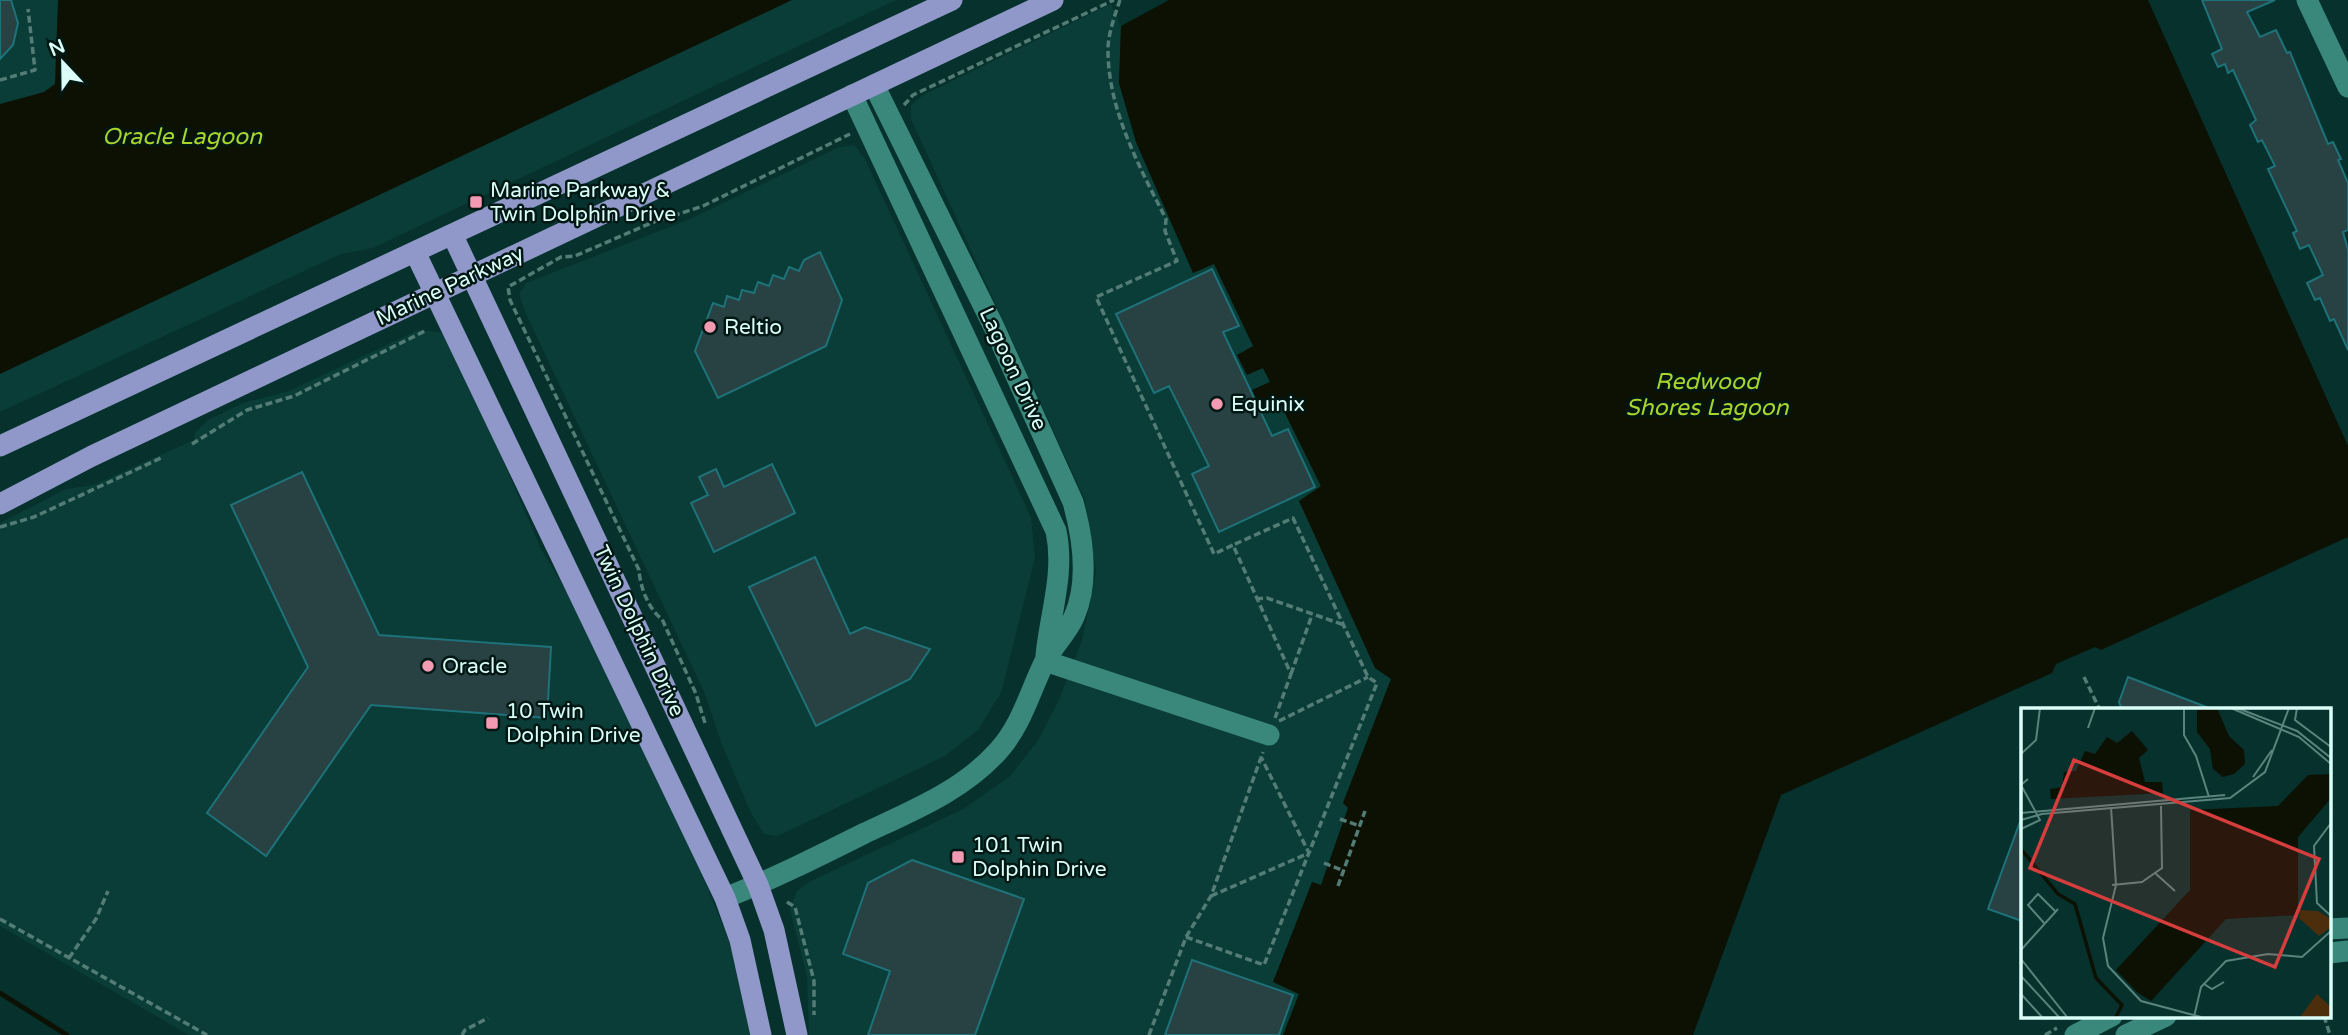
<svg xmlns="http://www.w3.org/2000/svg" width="2348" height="1035" font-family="'Varela Round',sans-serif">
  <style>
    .built { fill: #0a3d37 }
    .water { fill: #0d1103 }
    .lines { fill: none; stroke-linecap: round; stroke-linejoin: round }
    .stream { stroke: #0d1103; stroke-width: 5 }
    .building { fill: #284143; stroke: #1e7279; stroke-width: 2 }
    .path { stroke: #547c76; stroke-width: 3.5; stroke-dasharray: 7 3.5; stroke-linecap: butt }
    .minor { stroke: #3a877c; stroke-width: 21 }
    .major { stroke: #9098ca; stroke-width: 21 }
    .poi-dot { fill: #f19ab1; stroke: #011714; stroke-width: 2.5 }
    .labels { text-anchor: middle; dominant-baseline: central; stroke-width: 5; stroke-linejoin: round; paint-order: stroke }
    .poi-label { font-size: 21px; fill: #dafef7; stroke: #011714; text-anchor: start }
    .street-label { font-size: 21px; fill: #dafef7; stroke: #011714 }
    .water-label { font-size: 23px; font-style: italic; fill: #abd32c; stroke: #011714 }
    .inset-river { fill: none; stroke: #0d1103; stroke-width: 3.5 }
    .inset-road { fill: none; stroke: #5b837d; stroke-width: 2 }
    .view { fill: #d63d3d; fill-opacity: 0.15; stroke: #d63d3d; stroke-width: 3.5 }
    .inset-edge { fill: none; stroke: #dafef7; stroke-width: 3.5 }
  </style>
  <rect width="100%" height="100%" fill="#06312c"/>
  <path class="built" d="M 0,0 L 896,0 L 373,248 L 341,254 L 0,412 Z
    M 1111,4 L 1121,26 L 1119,83 L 1136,142 L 1193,272 L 1214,263 L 1254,347 L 1238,355 L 1263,368 L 1270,382 L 1252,390 L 1261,409 L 1279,400 L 1321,487 L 1299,501 L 1391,679 L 1343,803 L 1348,808 L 1321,885 L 1313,882 L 1273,982 L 1299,994 L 1283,1035 L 809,1035 L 807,977 L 790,909 L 797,891 L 809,882 L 963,809 L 1009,777 L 1037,742 L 1058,702 L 1082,640 L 1096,572 L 1085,500 L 911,119 L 911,105 L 923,95 Z
    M 854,145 L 865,159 L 1031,517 L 1035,558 L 1001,693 L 978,730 L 945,756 L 778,836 L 764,834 L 751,813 L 722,745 L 705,694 L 526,314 L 519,294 L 526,283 L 690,219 L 839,147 Z
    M 418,330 L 440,332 L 454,346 L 541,549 L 580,612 L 692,849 L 731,946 L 751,1035 L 189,1035 L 0,926 L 0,523 L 66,489 L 93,485 L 194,440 L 195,433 L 208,420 L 243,403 L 289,391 Z"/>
  <path class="water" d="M 58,0 L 792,0 L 0,374 L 0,104 L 44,92 L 55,84 Z
    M 1169,0 L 2148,0 L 2348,446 L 2348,537 L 2101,650 L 2095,647 L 2056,664 L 2052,673 L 1781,795 L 1693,1035 L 1283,1035 L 1299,994 L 1273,982 L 1312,882 L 1321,885 L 1348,808 L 1343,803 L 1391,679 L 1375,668 L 1299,501 L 1321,486 L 1279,401 L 1261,410 L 1252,390 L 1270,382 L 1263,368 L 1247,375 L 1237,355 L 1253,346 L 1214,264 L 1193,273 L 1136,142 L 1119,83 L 1121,26 Z"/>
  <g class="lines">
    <path class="stream" d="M 0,993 L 67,1035"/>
  </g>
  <path class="building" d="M 0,0 L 11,0 L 18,23 L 13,45 L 0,59 Z
    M 2202,0 L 2275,0 L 2247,12 L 2260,37 L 2276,30 L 2287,53 L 2290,52 L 2328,144 L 2333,142 L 2341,159 L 2338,160 L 2348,183 L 2348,230 L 2343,232 L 2348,250 L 2348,350 L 2334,319 L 2330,321 L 2320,298 L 2315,300 L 2307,283 L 2323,275 L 2309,245 L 2300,249 L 2293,233 L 2297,231 L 2268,169 L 2275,166 L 2262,140 L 2258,142 L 2250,125 L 2256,120 L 2233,70 L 2228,73 L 2225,64 L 2218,67 L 2212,54 L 2222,49 Z
    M 820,252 L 842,300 L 826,346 L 718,398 L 695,351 L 713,303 L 724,307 L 727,296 L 739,300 L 742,290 L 754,293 L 758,282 L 769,286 L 773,275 L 784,279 L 789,267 L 799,271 L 804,260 Z
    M 1212,269 L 1239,326 L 1223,332 L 1272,436 L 1288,429 L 1315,487 L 1219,532 L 1192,474 L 1209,466 L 1169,386 L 1154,393 L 1116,314 Z
    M 772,464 L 795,513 L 714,552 L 691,503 L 708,495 L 699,477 L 716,469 L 724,487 Z
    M 302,472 L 379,635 L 551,647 L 547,718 L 371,705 L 266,856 L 207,813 L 308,667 L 231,505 Z
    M 815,557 L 850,634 L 865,627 L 930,649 L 910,679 L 816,726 L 749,587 Z
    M 2128,677 L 2209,708 L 2209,710 L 2122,710 L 2119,702 Z
    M 2021,819 L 2022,820 L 2022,921 L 1988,909 Z
    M 912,860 L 1024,899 L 975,1035 L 868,1035 L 890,971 L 843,954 L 868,883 Z
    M 1192,960 L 1293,995 L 1279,1035 L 1165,1035 Z"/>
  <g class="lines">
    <path class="path" d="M 1120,0 C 1115,15 1109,31 1108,47 C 1107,108 1139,166 1166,219 L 1165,231 L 1177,261 L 1096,297 L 1214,554 L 1233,545 L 1291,674 L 1275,718
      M 0,80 L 35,70 L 28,9
      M 904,105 L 913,95 L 1114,0
      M 192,444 L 247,410 L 294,396 L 425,331
      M 0,527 L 34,517 L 161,458
      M 1256,599 L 1267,598 L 1344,625
      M 1291,674 L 1312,615
      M 2084,677 L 2100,710
      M 1279,721 L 1368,677
      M 705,723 L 696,694 L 662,619 C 648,609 640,586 639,570 L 510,300 L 508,287 L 561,257 L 575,256 L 651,223 L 703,206 L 850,134
      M 1340,819 L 1360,826
      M 1324,863 L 1344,871
      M 1338,886 L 1365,811
      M 1211,896 L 1309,853 L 1261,757
      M 787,902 L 795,907 L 814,981 L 814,1015
      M 0,919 L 207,1035
      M 1186,937 L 1264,965 L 1377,683 L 1368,677 L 1293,518 L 1233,545
      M 69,958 L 96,919 L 108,891
      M 2324,1016 L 2330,1035
      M 462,1035 L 465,1030 L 488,1018
      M 1149,1035 L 1186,937 L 1211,896 L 1263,752
      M 2045,1035 L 2057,1028"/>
    <path class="minor" d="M 2307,0 L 2348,87
      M 852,95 L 1056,531 C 1065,573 1050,614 1046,655
      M 1045,661 L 1269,735
      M 725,898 C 773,879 819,856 865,833 C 912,811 964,790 999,750 C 1022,724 1030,691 1045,661 C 1053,646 1067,633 1074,617 C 1090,581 1083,538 1073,502 L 994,327 L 874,85
      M 2329,929 L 2348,928
      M 2329,953 L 2348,951
      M 2075,1035 L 2112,1016
      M 2126,1035 L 2166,1016"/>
    <path class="major" d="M 453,236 L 758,885 L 774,930 L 797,1035
      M 415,252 L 725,898 L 740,940 L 761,1035
      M 0,446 L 952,0
      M 0,504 L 92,456 L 1053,0"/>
  </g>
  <g class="poi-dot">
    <rect x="469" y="195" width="14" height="14" rx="3.5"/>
    <circle cx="710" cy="327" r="7"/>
    <circle cx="1217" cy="404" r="7"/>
    <circle cx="428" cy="666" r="7"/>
    <rect x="485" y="716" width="14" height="14" rx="3.5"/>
    <rect x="951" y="850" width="14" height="14" rx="3.5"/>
  </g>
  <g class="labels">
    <g class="poi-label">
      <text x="490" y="190">Marine Parkway &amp;<tspan x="490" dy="24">Twin Dolphin Drive</tspan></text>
      <text x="724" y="327">Reltio</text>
      <text x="1231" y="404">Equinix</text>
      <text x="442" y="666">Oracle</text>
      <text x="506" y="711">10 Twin<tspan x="506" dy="24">Dolphin Drive</tspan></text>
      <text x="972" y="845">101 Twin<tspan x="972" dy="24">Dolphin Drive</tspan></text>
    </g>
    <g class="street-label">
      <text transform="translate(450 286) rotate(-25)">Marine Parkway</text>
      <text transform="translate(1013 369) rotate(65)">Lagoon Drive</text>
      <text transform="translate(639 631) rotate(65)">Twin Dolphin Drive</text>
    </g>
    <g class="water-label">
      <text x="182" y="137">Oracle Lagoon</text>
      <text x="1707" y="382">Redwood<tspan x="1707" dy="26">Shores Lagoon</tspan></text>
    </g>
  </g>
  <g transform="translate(2021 708)">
    <rect width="310" height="310" fill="#06312c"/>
    <path d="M 279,202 L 297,203 L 310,211 L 310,219 L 298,228 L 278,210 ZM 296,286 L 310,299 L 310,309 L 279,309 Z" fill="#4c2e0d"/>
    <path d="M 176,0 L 196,0 L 208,28 L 223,42 L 224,56 L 213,66 L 202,69 L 192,61 L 189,41 L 176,24 ZM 111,23 L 127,42 L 118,50 L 124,74 L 141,74 L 142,85 L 30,91 L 29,81 L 41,79 L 43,64 L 55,63 L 64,43 L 74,46 L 86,29 L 96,35 ZM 310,66 L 310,90 L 277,129 L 277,207 L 205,211 L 130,293 L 116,284 L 95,262 L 169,182 L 169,102 L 257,98 L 287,67 Z" fill="#0d1103"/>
    <path class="inset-river" d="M 0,141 L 37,186 L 54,196 L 75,270 L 101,297 L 95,309"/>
    <path class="inset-road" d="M 163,0 L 163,27 L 175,48 L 188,89M 210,0 L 278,29 L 310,56M 216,0 L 276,23 L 310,50M 276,0 L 274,12 L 310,39M 67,20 L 74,0M 0,46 L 15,32 L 19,0M 232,69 L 251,42M 90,99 L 95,177 L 82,230 L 87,258 L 120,293 L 180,309M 0,105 L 204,87M 0,112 L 21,106 L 209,90 L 244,64 L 268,0M 310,115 L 293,138 L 296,195 L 310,208M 0,121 L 19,112 L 0,77 L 7,71M 134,165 L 154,183M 91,177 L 121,174 L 141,160 L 140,98M 24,216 L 7,197 L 17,186 L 35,204M 0,242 L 37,201M 0,251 L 46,309M 0,268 L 38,309M 183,276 L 191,281 L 203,274M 0,286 L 21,309M 173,309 L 180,279 L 205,253 L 247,246 L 281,249 L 310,223"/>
    <path class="view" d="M 53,52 L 298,151 L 254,259 L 9,160 Z"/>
    <rect width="310" height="310" class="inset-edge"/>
  </g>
  <g transform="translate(63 63) rotate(338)" stroke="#011714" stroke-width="5" paint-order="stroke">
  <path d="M0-5L12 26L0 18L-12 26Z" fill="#dafef7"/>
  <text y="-10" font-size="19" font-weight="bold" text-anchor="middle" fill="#dafef7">N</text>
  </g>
</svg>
